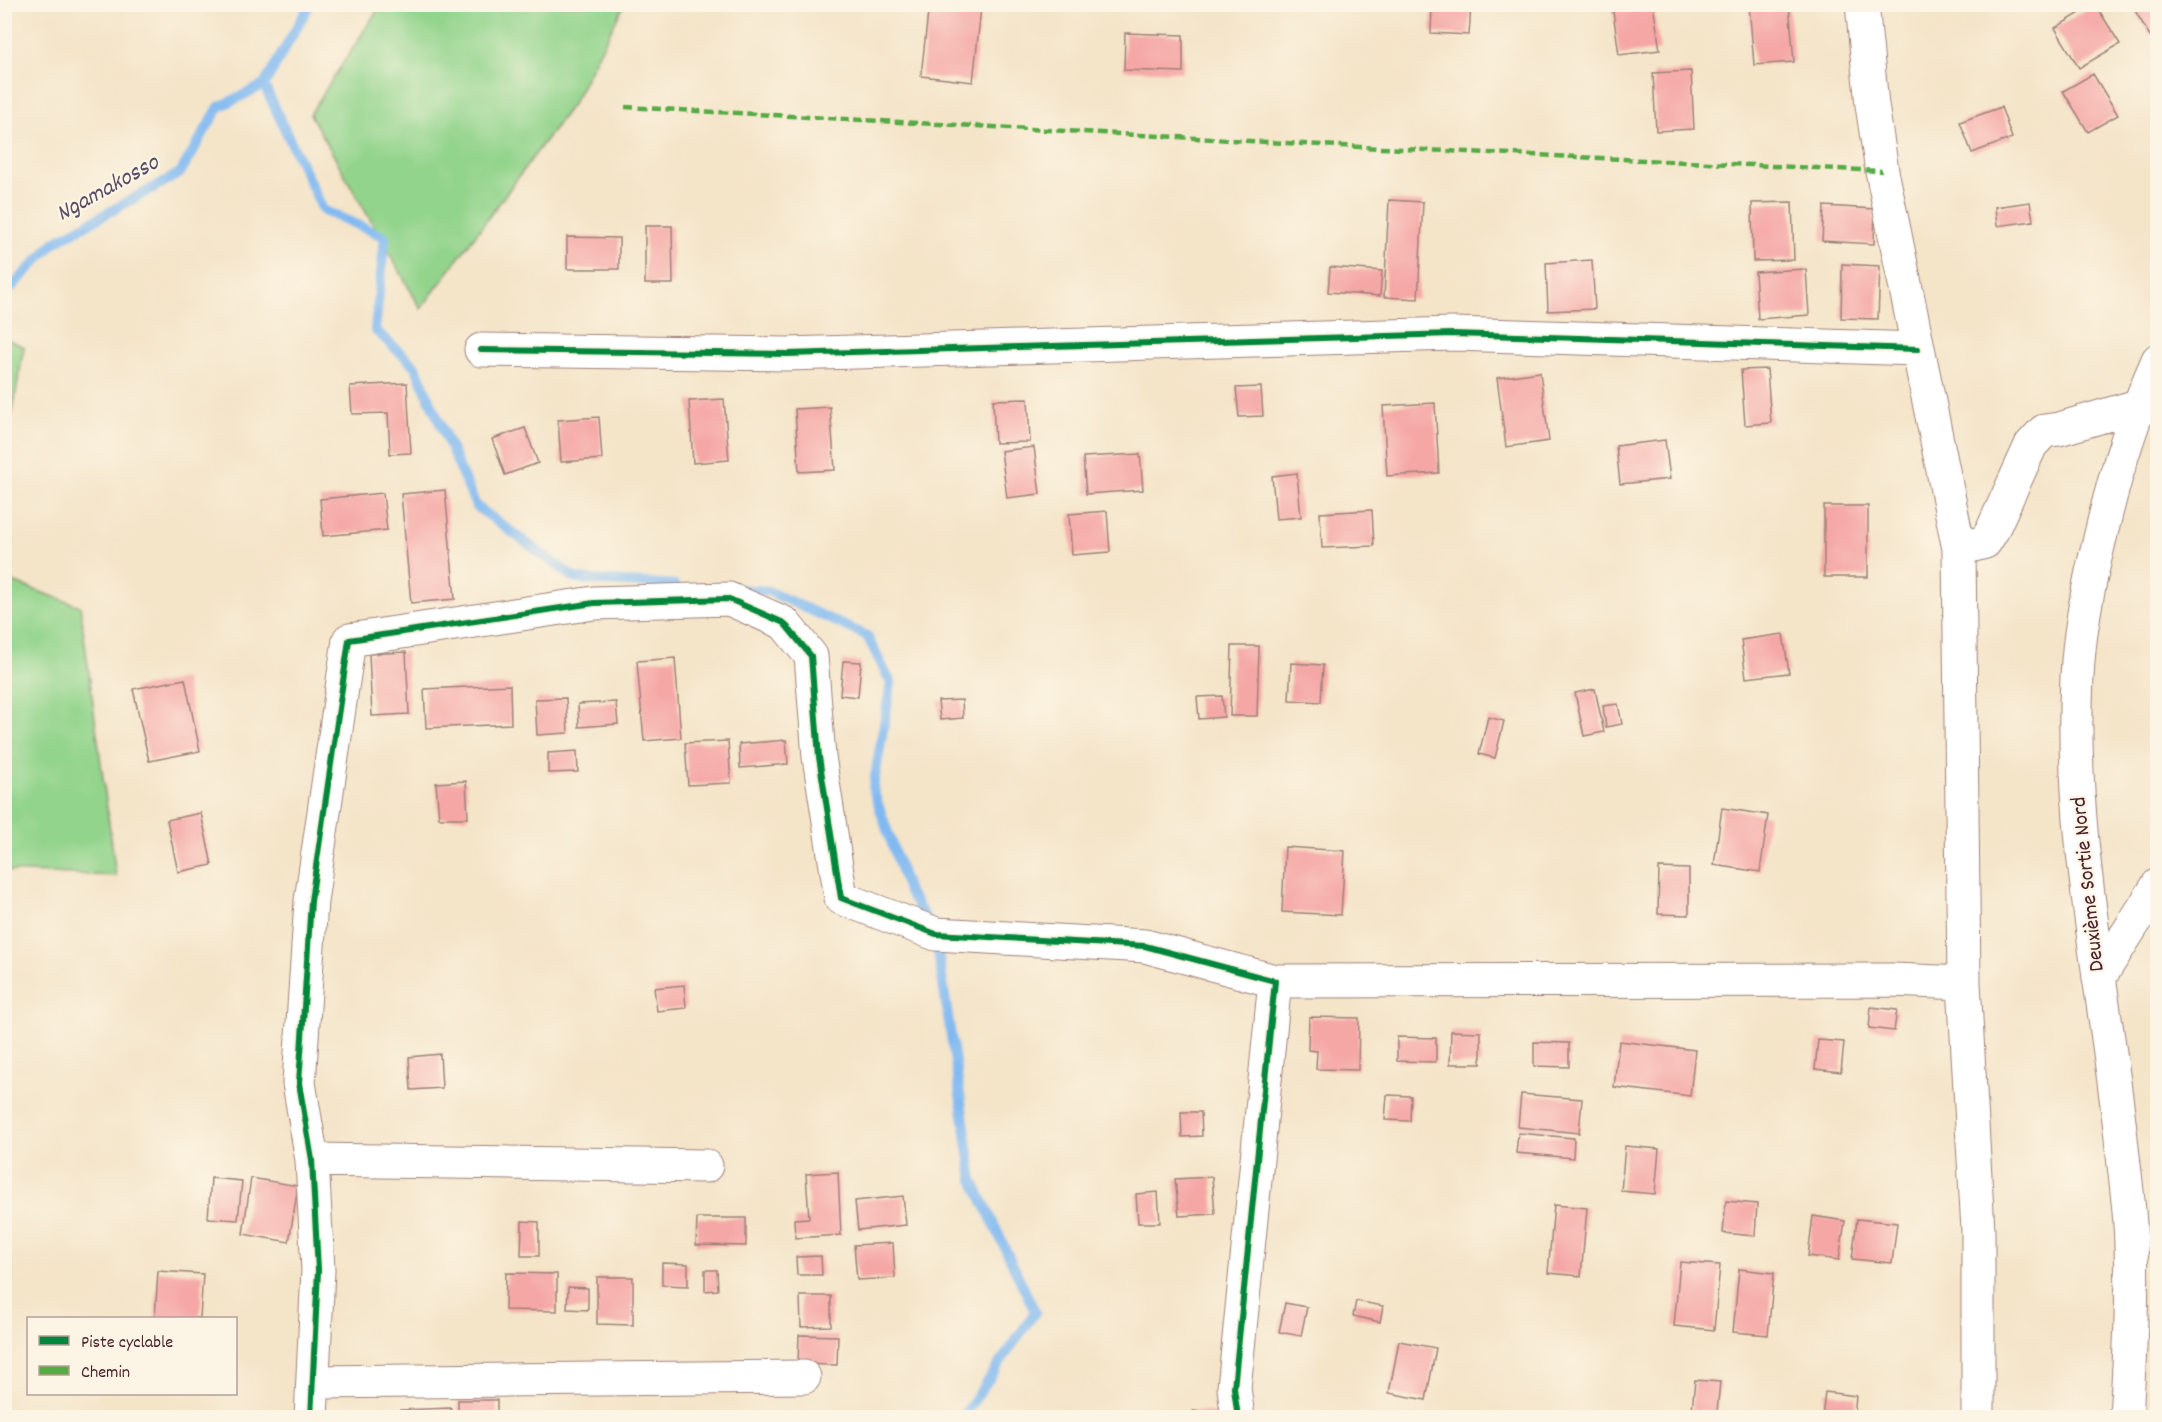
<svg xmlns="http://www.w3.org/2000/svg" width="2162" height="1422" font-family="Dekko,sans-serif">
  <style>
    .green { fill: #93d48c; stroke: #6e7a5c; stroke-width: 1.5 }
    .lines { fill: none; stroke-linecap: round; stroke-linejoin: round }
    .stream { stroke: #80b9f1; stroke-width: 10 }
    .building { fill: #f5a7a6 }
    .minor-casing { stroke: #9f827a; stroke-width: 35 }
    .major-casing { stroke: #9f827a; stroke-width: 35 }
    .minor { stroke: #fff; stroke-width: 33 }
    .major { stroke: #fff; stroke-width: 33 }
    .quiet { stroke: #57aa44; stroke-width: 4.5; stroke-dasharray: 9 4.5; stroke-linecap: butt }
    .cycleway-casing { stroke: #fcf5e5; stroke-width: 10 }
    .cycleway { stroke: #00873e; stroke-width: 6 }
    .labels { text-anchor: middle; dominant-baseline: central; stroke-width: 4.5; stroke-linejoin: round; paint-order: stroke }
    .street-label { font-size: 22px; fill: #4a1f2b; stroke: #fcf5e5 }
    .water-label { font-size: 24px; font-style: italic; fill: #5a4d66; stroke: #fcf5e5 }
  </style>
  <rect width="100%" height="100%" fill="#fcf5e5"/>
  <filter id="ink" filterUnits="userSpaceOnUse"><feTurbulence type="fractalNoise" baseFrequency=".0167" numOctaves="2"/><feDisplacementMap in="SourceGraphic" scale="12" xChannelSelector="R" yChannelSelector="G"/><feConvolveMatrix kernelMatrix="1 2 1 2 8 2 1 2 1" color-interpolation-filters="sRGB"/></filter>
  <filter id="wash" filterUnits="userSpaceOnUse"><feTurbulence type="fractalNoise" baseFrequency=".008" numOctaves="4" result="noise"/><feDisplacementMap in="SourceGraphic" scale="24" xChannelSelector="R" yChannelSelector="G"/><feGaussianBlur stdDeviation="1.35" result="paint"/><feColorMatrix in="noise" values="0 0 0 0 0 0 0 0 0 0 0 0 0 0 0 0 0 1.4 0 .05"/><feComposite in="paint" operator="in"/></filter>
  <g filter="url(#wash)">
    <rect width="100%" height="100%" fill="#f4e4c8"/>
    <path class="green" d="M 379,5 L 624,5 L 573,103 L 421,309 L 310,114 L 377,11 Z
      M 5,338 L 24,347 L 5,455 Z
      M 4,579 L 80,606 L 116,876 L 5,871 Z"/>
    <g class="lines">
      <path class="stream" d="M 264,85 L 323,210 L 385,237 L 375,330 L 415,366 L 476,506 L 576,579 L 675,585
        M 4,295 L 55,242 L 180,173 L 219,107 L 264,85 L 310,4
        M 736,589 L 768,591 L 867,636 L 891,683 L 873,789 L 908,891 L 928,922
        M 936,938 L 973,1180 L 1035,1312 L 962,1418"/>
    </g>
    <g id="blocks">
      <path class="building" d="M 929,4 L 952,4 L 981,8 L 973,82 L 921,76 Z
        M 1612,4 L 1653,4 L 1660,50 L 1619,55 Z
        M 1749,4 L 1789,4 L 1794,62 L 1754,65 Z
        M 2095,4 L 2120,44 L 2079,68 L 2055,28 Z
        M 2131,4 L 2158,4 L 2158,31 L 2150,36 Z
        M 1432,5 L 1471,5 L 1469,35 L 1431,33 Z
        M 1125,33 L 1183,35 L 1183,72 L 1124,70 Z
        M 1691,71 L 1694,129 L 1656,131 L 1653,73 Z
        M 2093,74 L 2118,115 L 2088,132 L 2063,91 Z
        M 2001,107 L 2012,138 L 1972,153 L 1960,122 Z
        M 1389,200 L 1423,202 L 1418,299 L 1384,297 Z
        M 1792,202 L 1794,260 L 1753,261 L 1752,203 Z
        M 2030,202 L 2033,221 L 1997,226 L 1995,207 Z
        M 1824,206 L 1875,209 L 1874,244 L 1822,241 Z
        M 645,226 L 672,226 L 673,284 L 645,284 Z
        M 567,237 L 619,238 L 619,269 L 567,269 Z
        M 1592,260 L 1595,309 L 1548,311 L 1546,263 Z
        M 1842,264 L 1880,266 L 1878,319 L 1841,318 Z
        M 1330,267 L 1382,271 L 1380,296 L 1328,292 Z
        M 1806,269 L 1809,315 L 1758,319 L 1755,272 Z
        M 1767,369 L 1771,423 L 1745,425 L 1741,370 Z
        M 1540,372 L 1549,441 L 1506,447 L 1497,378 Z
        M 407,383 L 411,453 L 390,454 L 388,413 L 352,414 L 350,386 Z
        M 1261,387 L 1263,416 L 1239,417 L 1236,388 Z
        M 724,399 L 729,460 L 693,463 L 689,401 Z
        M 1028,399 L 1030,442 L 995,443 L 993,400 Z
        M 1435,403 L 1439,473 L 1387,476 L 1383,406 Z
        M 830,407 L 835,470 L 799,472 L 795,409 Z
        M 599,417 L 602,459 L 561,462 L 558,420 Z
        M 525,428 L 538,463 L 505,475 L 492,439 Z
        M 1665,440 L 1670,479 L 1620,484 L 1616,446 Z
        M 1034,447 L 1040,494 L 1007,498 L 1001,451 Z
        M 1140,454 L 1143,490 L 1086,494 L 1083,457 Z
        M 1297,473 L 1301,517 L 1276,519 L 1272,476 Z
        M 445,490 L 455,599 L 411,603 L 401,494 Z
        M 383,493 L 387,530 L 323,536 L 320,499 Z
        M 1824,506 L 1868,506 L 1868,577 L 1824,577 Z
        M 1372,510 L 1374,546 L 1322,548 L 1320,513 Z
        M 1107,511 L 1110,552 L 1072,555 L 1069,514 Z
        M 1783,634 L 1789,673 L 1746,678 L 1741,640 Z
        M 1232,646 L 1259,646 L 1257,716 L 1230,716 Z
        M 406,652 L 409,714 L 372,716 L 369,654 Z
        M 675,658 L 681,738 L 644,741 L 637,661 Z
        M 843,661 L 861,662 L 858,697 L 840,695 Z
        M 1291,663 L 1323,665 L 1321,702 L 1289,700 Z
        M 185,679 L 200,751 L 149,761 L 133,689 Z
        M 510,685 L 511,724 L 426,728 L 424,689 Z
        M 1595,689 L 1604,732 L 1584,736 L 1575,693 Z
        M 1222,696 L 1224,717 L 1199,719 L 1197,697 Z
        M 566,698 L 568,733 L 537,735 L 535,699 Z
        M 962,700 L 963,718 L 940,720 L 938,701 Z
        M 616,702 L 618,724 L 579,727 L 578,704 Z
        M 1618,704 L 1622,724 L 1606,727 L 1603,706 Z
        M 1488,717 L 1504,721 L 1495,758 L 1479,754 Z
        M 786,740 L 788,764 L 740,768 L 739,744 Z
        M 728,741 L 731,783 L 688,785 L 685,743 Z
        M 577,751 L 578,772 L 548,773 L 548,753 Z
        M 466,781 L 468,818 L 439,818 L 436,783 Z
        M 1722,808 L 1768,815 L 1760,872 L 1714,865 Z
        M 201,813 L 212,865 L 178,872 L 167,820 Z
        M 1285,847 L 1345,851 L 1341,915 L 1282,912 Z
        M 1659,868 L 1689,869 L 1689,915 L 1658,914 Z
        M 684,985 L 686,1008 L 657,1011 L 654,988 Z
        M 1871,1007 L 1897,1010 L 1894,1031 L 1869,1028 Z
        M 1309,1017 L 1359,1018 L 1358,1070 L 1316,1069 L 1317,1051 L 1308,1050 Z
        M 1451,1031 L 1481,1032 L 1481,1064 L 1450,1064 Z
        M 1397,1037 L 1436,1038 L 1436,1062 L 1397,1061 Z
        M 1818,1040 L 1844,1042 L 1841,1072 L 1815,1069 Z
        M 1619,1041 L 1695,1050 L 1690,1096 L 1614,1087 Z
        M 1534,1042 L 1569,1043 L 1569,1067 L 1534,1066 Z
        M 440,1054 L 442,1088 L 411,1090 L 409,1057 Z
        M 1521,1094 L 1582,1099 L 1579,1133 L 1518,1127 Z
        M 1387,1095 L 1411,1096 L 1410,1121 L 1385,1120 Z
        M 1181,1112 L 1201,1112 L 1202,1136 L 1182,1137 Z
        M 1518,1133 L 1574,1138 L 1573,1158 L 1516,1153 Z
        M 1625,1146 L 1659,1149 L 1655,1194 L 1621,1191 Z
        M 838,1172 L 841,1235 L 795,1238 L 794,1219 L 809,1218 L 806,1174 Z
        M 1212,1177 L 1215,1214 L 1179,1216 L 1175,1179 Z
        M 211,1178 L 242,1181 L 238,1220 L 208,1218 Z
        M 251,1178 L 298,1186 L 289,1242 L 243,1234 Z
        M 1158,1192 L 1160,1223 L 1138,1223 L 1136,1194 Z
        M 903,1196 L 906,1225 L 858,1230 L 855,1201 Z
        M 1726,1201 L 1757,1204 L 1755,1236 L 1723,1233 Z
        M 1554,1205 L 1587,1208 L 1581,1276 L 1548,1273 Z
        M 1813,1216 L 1845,1221 L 1839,1260 L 1808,1256 Z
        M 697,1218 L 746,1218 L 746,1246 L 696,1245 Z
        M 1857,1219 L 1897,1223 L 1892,1263 L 1852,1259 Z
        M 522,1221 L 539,1222 L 539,1256 L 521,1256 Z
        M 893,1243 L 895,1278 L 857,1280 L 854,1245 Z
        M 821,1256 L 822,1275 L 797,1275 L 796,1257 Z
        M 1680,1262 L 1720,1265 L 1714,1330 L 1674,1326 Z
        M 662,1263 L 688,1264 L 688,1286 L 662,1285 Z
        M 1739,1269 L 1774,1273 L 1768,1335 L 1733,1332 Z
        M 705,1270 L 717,1270 L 718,1290 L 705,1291 Z
        M 158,1271 L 203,1274 L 200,1318 L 155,1318 Z
        M 506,1273 L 557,1274 L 557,1311 L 505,1310 Z
        M 597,1277 L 633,1277 L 633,1325 L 597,1324 Z
        M 568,1287 L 588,1288 L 588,1310 L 567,1309 Z
        M 800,1296 L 831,1296 L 831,1326 L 801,1327 Z
        M 1356,1301 L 1383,1306 L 1380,1322 L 1353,1316 Z
        M 1285,1303 L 1307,1307 L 1301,1336 L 1279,1332 Z
        M 799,1335 L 838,1336 L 837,1365 L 798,1364 Z
        M 1399,1341 L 1436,1348 L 1426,1400 L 1389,1393 Z
        M 1695,1380 L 1720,1382 L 1717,1412 L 1692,1410 Z
        M 1825,1392 L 1856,1396 L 1854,1418 L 1822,1418 Z
        M 458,1400 L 497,1400 L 497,1418 L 458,1418 Z
        M 451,1408 L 451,1418 L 401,1418 L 400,1410 Z
        M 1193,1411 L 1228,1414 L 1228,1418 L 1193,1418 Z"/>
    </g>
  </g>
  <g filter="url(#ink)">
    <use href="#blocks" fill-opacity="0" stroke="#9f827a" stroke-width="1.5"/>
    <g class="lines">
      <defs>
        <path id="minor" d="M 1862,4 L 1872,105 L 1882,171 L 1959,549 L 1964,983 L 1978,1230 L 1978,1418
          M 481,350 L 788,354 L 1453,334 L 1918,349
          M 1959,549 L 1985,542 L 1992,531 L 2031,445 L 2044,431 L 2059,429 L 2137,406
          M 2099,978 L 2158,885
          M 1275,981 L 1892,980 L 1964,983
          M 312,1160 L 706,1166
          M 313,1382 L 804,1377
          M 311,1418 L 318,1270 L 312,1160 L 299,1083 L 311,901 L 349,640 L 594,603 L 729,599 L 784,623 L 811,656 L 819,757 L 841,898 L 936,934 L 1145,946 L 1275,981 L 1234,1388 L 1238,1418"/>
        <path id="major" d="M 2126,1418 C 2130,1353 2134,1288 2130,1224 C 2128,1195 2124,1166 2121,1138 C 2104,985 2069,832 2077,677 C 2079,629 2089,581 2101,534 C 2115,474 2133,416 2158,360"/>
      </defs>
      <use href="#minor" class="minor-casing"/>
      <use href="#major" class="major-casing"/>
      <use href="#minor" class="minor"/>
      <use href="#major" class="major"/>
      <path class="quiet" d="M 625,107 L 1360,147 L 1882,171"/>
      <defs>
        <path id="cycleway" d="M 481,350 L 788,354 L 1453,334 L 1918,349
          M 311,1418 L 318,1270 L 312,1160 L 299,1083 L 311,901 L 349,640 L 594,603 L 729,599 L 784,623 L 811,656 L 819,757 L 841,898 L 936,934 L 1145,946 L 1275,981 L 1234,1388 L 1238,1418"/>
      </defs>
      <use href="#cycleway" class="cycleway-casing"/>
      <use href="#cycleway" class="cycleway"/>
    </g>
  </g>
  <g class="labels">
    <g class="street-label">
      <text transform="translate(2089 884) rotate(-96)">Deuxième Sortie Nord</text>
    </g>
    <g class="water-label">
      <text transform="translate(108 189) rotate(-29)">Ngamakosso</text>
    </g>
  </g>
  <rect width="2162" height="1422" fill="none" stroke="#fcf5e5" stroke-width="24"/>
  <rect x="27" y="1317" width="210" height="78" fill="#fcf5e5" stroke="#b59f9b" stroke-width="1.5"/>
  <rect x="39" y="1336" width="30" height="9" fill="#00873e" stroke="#b59f9b" stroke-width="1.5"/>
  <text x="81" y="1347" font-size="18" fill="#4a1f2b">Piste cyclable</text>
  <rect x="39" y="1366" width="30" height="9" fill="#57aa44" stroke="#b59f9b" stroke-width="1.5"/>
  <text x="81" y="1377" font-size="18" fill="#4a1f2b">Chemin</text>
</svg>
